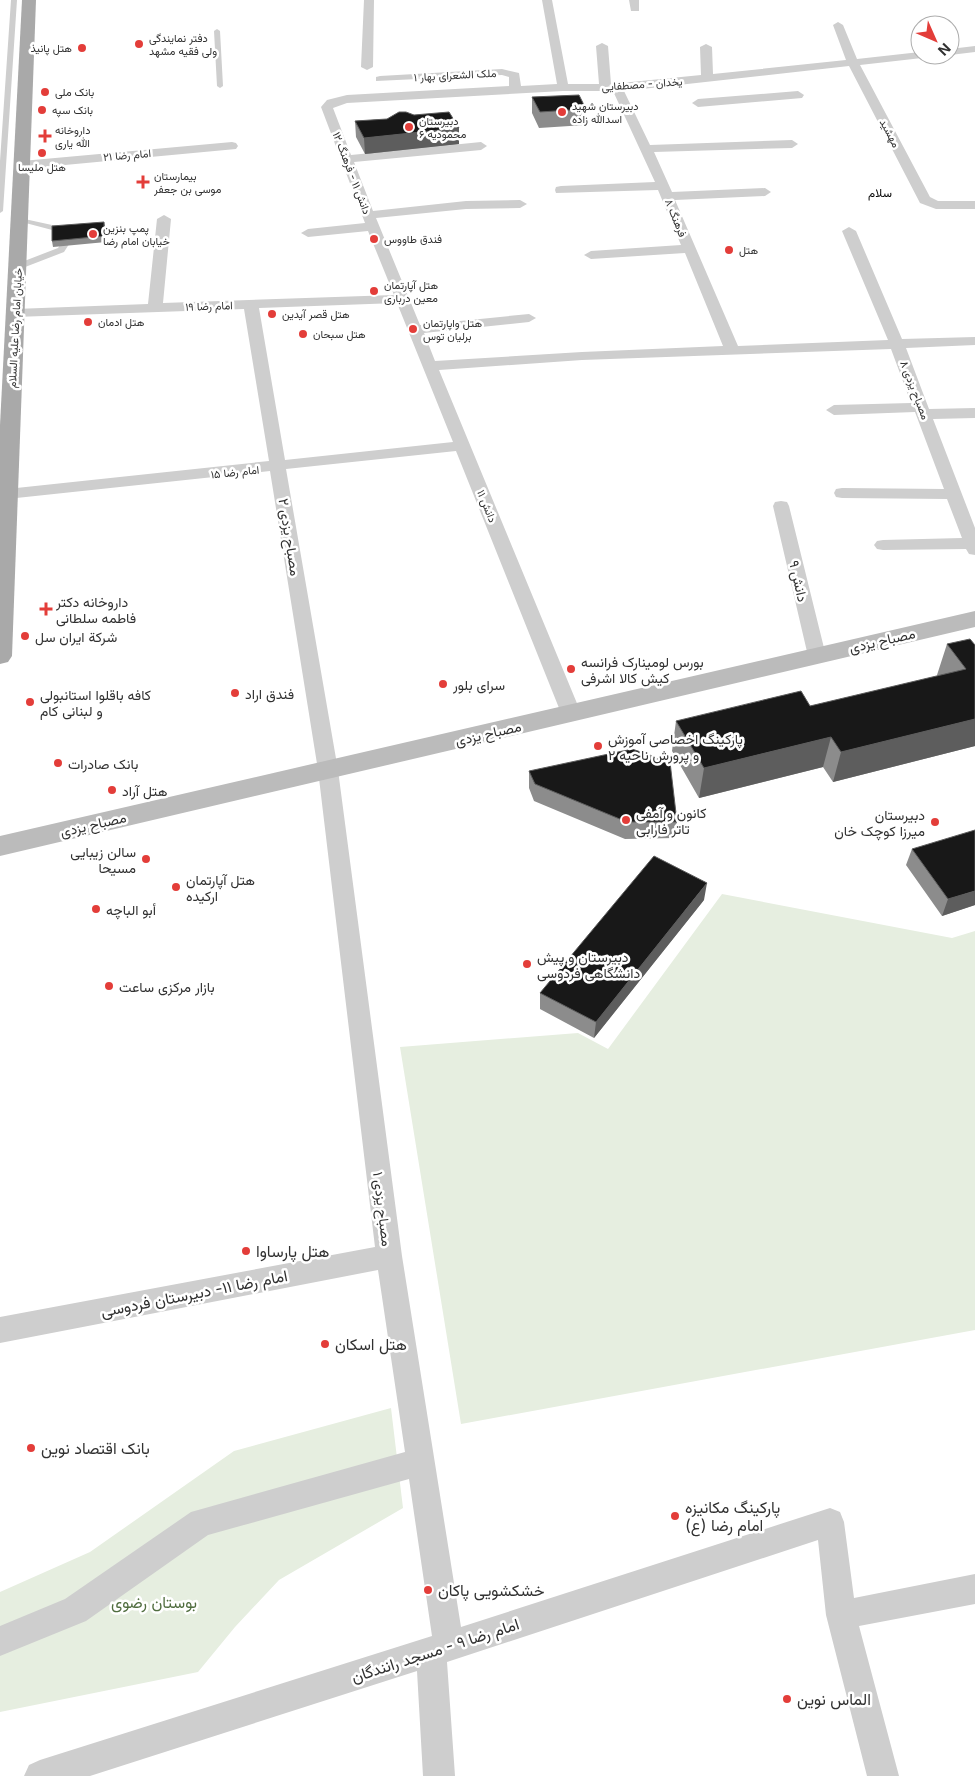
<svg xmlns="http://www.w3.org/2000/svg" width="975" height="1776" font-family="Inter,Vazirmatn,sans-serif">
  <style>
    .green { fill: #e6eee0 }
    .lines { fill: none; stroke-linecap: round; stroke-linejoin: round }
    .lane { fill: #cecece; fill-rule: evenodd }
    .street { fill: #cecece; fill-rule: evenodd }
    .secondary { fill: #bbb; fill-rule: evenodd }
    .primary { fill: #a9a9a9; fill-rule: evenodd }
    .wall { fill: #8c8c8c }
    .shaded-wall { fill: #5d5d5d }
    .building { fill: #181818; stroke: #5d5d5d }
    .poi-dot { fill: #e33d39; stroke: #fff; stroke-width: 2 }
    .labels { text-anchor: middle; dominant-baseline: central; stroke-width: 5; stroke-linejoin: round; paint-order: stroke }
    .far-poi-label { font-size: 11px; fill: #313131; stroke: #fff; text-anchor: start }
    .far-street-label { font-size: 11px; fill: #313131; stroke: #fff }
    .far-neighbourhood-label { font-size: 12px; fill: #000; stroke: #fff }
    .street-label { font-size: 14px; fill: #313131; stroke: #fff }
    .poi-label { font-size: 14px; fill: #313131; stroke: #fff; text-anchor: start }
    .near-poi-label { font-size: 16px; fill: #313131; stroke: #fff; text-anchor: start }
    .near-street-label { font-size: 16px; fill: #313131; stroke: #fff }
    .near-park-label { font-size: 16px; fill: #506d3f; stroke: #fff }
  </style>
  <rect width="100%" height="100%" fill="#fff"/>
  <path class="green" d="M 722,894 L 952,938 L 975,931 L 975,1330 L 461,1424 L 400,1047 L 578,1033 L 608,1049 Z
    M 391,1408 L 403,1508 L 279,1580 L 235,1627 L 198,1672 L 0,1712 L 0,1592 L 90,1552 L 234,1451 Z"/>
  <g class="lines">
    <path class="lane" d="M 11,0 L 17,0 L 3,211 L 0,213 L 0,161 Z
      M 217,29 L 220,31 L 223,86 L 220,88 L 217,86 L 214,31 Z
      M 20,218 L 61,227 L 73,238 L 64,252 L 20,269 L 14,269 L 14,265 L 58,248 L 65,238 L 56,231 L 18,221 L 16,220 Z"/>
    <path class="street" d="M 364,0 L 374,0 L 373,67 L 367,70 L 361,67 Z
      M 542,0 L 552,0 L 568,84 L 599,84 L 596,46 L 602,43 L 608,46 L 611,84 L 701,75 L 700,47 L 706,44 L 712,47 L 713,74 L 846,60 L 833,25 L 838,22 L 843,25 L 857,59 L 920,52 L 920,55 L 928,55 L 922,58 L 860,65 L 930,197 L 938,201 L 975,201 L 975,209 L 936,209 L 920,203 L 849,66 L 624,91 L 650,145 L 792,140 L 798,144 L 792,148 L 654,152 L 672,192 L 765,188 L 771,192 L 765,196 L 675,200 L 738,346 L 888,340 L 842,231 L 849,227 L 856,231 L 902,339 L 975,337 L 975,345 L 906,348 L 929,409 L 975,408 L 975,418 L 933,419 L 975,528 L 975,555 L 969,554 L 966,549 L 883,550 L 877,549 L 874,545 L 877,541 L 883,540 L 962,538 L 947,499 L 842,498 L 836,497 L 834,493 L 836,489 L 842,488 L 944,489 L 915,412 L 834,415 L 826,410 L 834,405 L 911,403 L 891,349 L 582,360 L 439,370 L 581,713 L 578,718 L 571,720 L 564,718 L 561,713 L 456,451 L 286,469 L 338,770 L 402,1256 L 461,1627 L 830,1508 L 840,1512 L 844,1522 L 854,1598 L 975,1574 L 975,1604 L 859,1626 L 899,1776 L 867,1776 L 826,1615 L 818,1540 L 447,1662 L 455,1776 L 423,1776 L 417,1671 L 90,1776 L 24,1776 L 29,1765 L 40,1760 L 432,1636 L 409,1479 L 208,1535 L 86,1621 L 0,1656 L 0,1626 L 65,1599 L 191,1512 L 405,1452 L 378,1270 L 0,1343 L 0,1317 L 375,1247 L 318,770 L 270,471 L 7,499 L 0,496 L 1,490 L 7,489 L 269,461 L 244,309 L 15,317 L 8,313 L 15,309 L 148,304 L 157,219 L 164,215 L 171,219 L 163,303 L 394,295 L 368,231 L 308,237 L 301,233 L 308,229 L 365,223 L 321,107 L 327,100 L 347,95 L 509,86 L 509,77 L 502,75 L 376,81 L 376,77 L 380,76 L 502,69 L 519,73 L 521,86 L 557,84 ZM 563,91 L 613,91 L 655,182 L 561,186 L 556,187 L 555,190 L 556,193 L 658,190 L 681,245 L 591,251 L 584,255 L 591,259 L 685,253 L 723,346 L 582,352 L 435,361 L 424,333 L 529,322 L 536,318 L 529,314 L 420,325 L 376,218 L 466,209 L 520,208 L 527,204 L 520,200 L 466,201 L 373,211 L 354,162 L 481,150 L 487,146 L 481,142 L 351,155 L 333,108 L 347,103 ZM 397,303 L 453,442 L 285,460 L 259,308 Z
      M 629,0 L 639,0 L 639,11 L 631,11 Z
      M 975,46 L 975,52 L 950,55 L 948,55 L 950,49 Z
      M 798,91 L 804,95 L 802,98 L 698,107 L 692,103 L 698,99 Z
      M 232,142 L 236,143 L 238,146 L 236,149 L 22,169 L 16,165 L 22,161 Z
      M 781,501 L 787,502 L 789,506 L 826,656 L 824,660 L 817,662 L 810,660 L 808,656 L 773,506 L 775,502 Z"/>
    <path class="secondary" d="M 975,611 L 975,627 L 0,856 L 0,836 Z"/>
    <path class="primary" d="M 22,0 L 36,0 L 12,656 L 8,662 L 0,664 L 0,425 Z"/>
  </g>
  <path class="wall" d="M 532,97 L 586,109 L 585,125 L 539,128 L 532,113 Z
    M 414,115 L 459,128 L 459,144 L 365,154 L 356,137 L 355,121 L 387,119 Z
    M 104,222 L 105,228 L 106,242 L 53,247 L 52,241 Z
    M 947,644 L 975,645 L 975,746 L 833,782 L 823,767 L 699,798 L 672,751 L 676,721 L 810,706 L 938,676 L 937,675 Z
    M 529,771 L 677,822 L 674,838 L 625,839 L 534,801 L 529,788 Z
    M 912,849 L 975,905 L 942,916 L 906,865 Z
    M 704,900 L 594,1038 L 540,1009 L 540,993 Z"/>
  <path class="shaded-wall" d="M 459,128 L 459,144 L 365,154 L 364,138 Z
    M 104,222 L 105,228 L 106,242 L 104,236 Z
    M 975,719 L 975,746 L 833,782 L 841,752 Z
    M 831,737 L 823,767 L 699,798 L 704,768 Z
    M 707,883 L 704,900 L 594,1038 L 596,1022 Z
    M 975,891 L 975,905 L 942,916 L 948,899 Z"/>
  <path class="building" d="M 579,95 L 586,109 L 540,112 L 532,97 Z
    M 399,112 L 406,112 L 414,115 L 449,112 L 459,128 L 364,138 L 355,121 L 387,119 Z
    M 104,222 L 104,236 L 52,241 L 52,226 Z
    M 970,639 L 975,645 L 975,719 L 841,752 L 831,737 L 704,768 L 676,721 L 801,691 L 810,706 L 966,669 L 947,644 Z
    M 632,749 L 670,762 L 677,822 L 627,822 L 535,784 L 529,771 Z
    M 975,830 L 975,891 L 948,899 L 912,849 Z
    M 654,856 L 707,883 L 596,1022 L 540,993 Z"/>
  <g class="poi-dot">
    <circle cx="139" cy="44" r="5"/>
    <circle cx="82" cy="48" r="5"/>
    <circle cx="45" cy="92" r="5"/>
    <circle cx="42" cy="110" r="5"/>
    <circle cx="562" cy="112" r="5"/>
    <circle cx="409" cy="127" r="5"/>
    <path d="M42.5 128.5h5v5h5v5h-5v5h-5v-5h-5v-5h5z"/>
    <circle cx="42" cy="153" r="5"/>
    <path d="M140.5 174.5h5v5h5v5h-5v5h-5v-5h-5v-5h5z"/>
    <circle cx="93" cy="234" r="5"/>
    <circle cx="374" cy="239" r="5"/>
    <circle cx="729" cy="250" r="5"/>
    <circle cx="374" cy="291" r="5"/>
    <circle cx="272" cy="314" r="5"/>
    <circle cx="88" cy="322" r="5"/>
    <circle cx="413" cy="329" r="5"/>
    <circle cx="303" cy="334" r="5"/>
    <path d="M43.5 601.5h5v5h5v5h-5v5h-5v-5h-5v-5h5z"/>
    <circle cx="25" cy="636" r="5"/>
    <circle cx="571" cy="669" r="5"/>
    <circle cx="443" cy="684" r="5"/>
    <circle cx="235" cy="693" r="5"/>
    <circle cx="30" cy="702" r="5"/>
    <circle cx="598" cy="746" r="5"/>
    <circle cx="58" cy="763" r="5"/>
    <circle cx="112" cy="790" r="5"/>
    <circle cx="626" cy="820" r="5"/>
    <circle cx="935" cy="822" r="5"/>
    <circle cx="146" cy="859" r="5"/>
    <circle cx="176" cy="887" r="5"/>
    <circle cx="96" cy="909" r="5"/>
    <circle cx="527" cy="964" r="5"/>
    <circle cx="109" cy="986" r="5"/>
    <circle cx="246" cy="1251" r="5"/>
    <circle cx="325" cy="1344" r="5"/>
    <circle cx="31" cy="1448" r="5"/>
    <circle cx="675" cy="1516" r="5"/>
    <circle cx="428" cy="1590" r="5"/>
    <circle cx="787" cy="1699" r="5"/>
  </g>
  <g class="labels">
    <g class="far-poi-label">
      <text x="149" y="38">دفتر نمایندگی<tspan x="149" dy="13">ولی فقیه مشهد</tspan></text>
      <text x="72" y="48" text-anchor="end">هتل پانیذ</text>
      <text x="55" y="92">بانک ملی</text>
      <text x="572" y="106">دبیرستان شهید<tspan x="572" dy="13">اسدالله زاده</tspan></text>
      <text x="52" y="110">بانک سپه</text>
      <text x="419" y="121">دبیرستان<tspan x="419" dy="13">محمودیه ۶</tspan></text>
      <text x="55" y="130">داروخانه<tspan x="55" dy="13">الله یاری</tspan></text>
      <text x="42" y="167" text-anchor="middle">هتل ملیسا</text>
      <text x="154" y="176">بیمارستان<tspan x="154" dy="13">موسی بن جعفر</tspan></text>
      <text x="103" y="228">پمپ بنزین<tspan x="103" dy="13">خیابان امام رضا</tspan></text>
      <text x="384" y="239">فندق طاووس</text>
      <text x="739" y="250">هتل</text>
      <text x="384" y="285">هتل آپارتمان<tspan x="384" dy="13">معین درباری</tspan></text>
      <text x="282" y="314">هتل قصر آیدین</text>
      <text x="98" y="322">هتل ادمان</text>
      <text x="423" y="323">هتل واپارتمان<tspan x="423" dy="13">برلیان توس</tspan></text>
      <text x="313" y="334">هتل سبحان</text>
    </g>
    <g class="far-street-label">
      <text transform="translate(455 75) rotate(-3)">ملک الشعرای بهار ۱</text>
      <text transform="translate(642 84) rotate(-4)">یخدان - مصطفایی</text>
      <text transform="translate(890 133) rotate(62)">مهشید</text>
      <text transform="translate(127 155) rotate(-5)">امام رضا ۲۱</text>
      <text transform="translate(352 173) rotate(69)">دانش ۱۱ - فرهنگ ۱۲</text>
      <text transform="translate(676 218) rotate(68)">فرهنگ ۸</text>
      <text transform="translate(209 306) rotate(-2)">امام رضا ۱۹</text>
      <text transform="translate(15 328) rotate(-87)">خیابان امام رضا علیه السلام</text>
      <text transform="translate(915 390) rotate(69)">مصباح یزدی ۸</text>
      <text transform="translate(235 472) rotate(-6)">امام رضا ۱۵</text>
      <text transform="translate(487 506) rotate(68)">دانش ۱۱</text>
    </g>
    <g class="far-neighbourhood-label">
      <text x="880" y="192">سلام</text>
    </g>
    <g class="street-label">
      <text transform="translate(290 537) rotate(81)">مصباح یزدی ۲</text>
      <text transform="translate(799 581) rotate(77)">دانش ۹</text>
      <text transform="translate(882 640) rotate(-13)">مصباح یزدی</text>
      <text transform="translate(488 733) rotate(-13)">مصباح یزدی</text>
      <text transform="translate(93 824) rotate(-13)">مصباح یزدی</text>
      <text transform="translate(383 1209) rotate(83)">مصباح یزدی ۱</text>
    </g>
    <g class="poi-label">
      <text x="56" y="601">داروخانه دکتر<tspan x="56" dy="16">فاطمه سلطانی</tspan></text>
      <text x="35" y="636">شركة ايران سل</text>
      <text x="581" y="661">بورس لومینارک فرانسه<tspan x="581" dy="16">کیش کالا اشرفی</tspan></text>
      <text x="453" y="684">سرای بلور</text>
      <text x="245" y="693">فندق اراد</text>
      <text x="40" y="694">کافه باقلوا استانبولی<tspan x="40" dy="16">و لبنانی کام</tspan></text>
      <text x="608" y="738">پارکینگ اخصاصی آموزش<tspan x="608" dy="16">و پرورش ناحیه ۲</tspan></text>
      <text x="68" y="763">بانک صادرات</text>
      <text x="122" y="790">هتل آراد</text>
      <text x="636" y="812">کانون و آمفی<tspan x="636" dy="16">تاتر فارابی</tspan></text>
      <text x="925" y="814" text-anchor="end">دبیرستان<tspan x="925" dy="16">میرزا کوچک خان</tspan></text>
      <text x="136" y="851" text-anchor="end">سالن زیبایی<tspan x="136" dy="16">مسیحا</tspan></text>
      <text x="186" y="879">هتل آپارتمان<tspan x="186" dy="16">ارکیده</tspan></text>
      <text x="106" y="909">أبو الباچه</text>
      <text x="537" y="956">دبیرستان و پیش<tspan x="537" dy="16">دانشگاهی فردوسی</tspan></text>
      <text x="119" y="986">بازار مرکزی ساعت</text>
    </g>
    <g class="near-poi-label">
      <text x="256" y="1251">هتل پارساوا</text>
      <text x="335" y="1344">هتل اسکان</text>
      <text x="41" y="1448">بانک اقتصاد نوین</text>
      <text x="685" y="1507">پارکینگ مکانیزه<tspan x="685" dy="18">امام رضا (ع)</tspan></text>
      <text x="438" y="1590">خشکشویی پاکان</text>
      <text x="797" y="1699">الماس نوين</text>
    </g>
    <g class="near-street-label">
      <text transform="translate(194 1293) rotate(-11)">امام رضا ۱۱- دبیرستان فردوسی</text>
      <text transform="translate(435 1650) rotate(-18)">امام رضا ۹ - مسجد رانندگان</text>
    </g>
    <g class="near-park-label">
      <text x="154" y="1602">بوستان رضوی</text>
    </g>
  </g>
  <g transform="translate(935 40) rotate(135)"><circle r="24" fill="#ffffff" stroke="#adadad"/>
  <path d="M0-4L9 19L0 12L-9 19Z" fill="#e33d39"/>
  <text y="-8" font-size="14" font-weight="bold" text-anchor="middle" fill="#313131">N</text>
  </g>
</svg>
